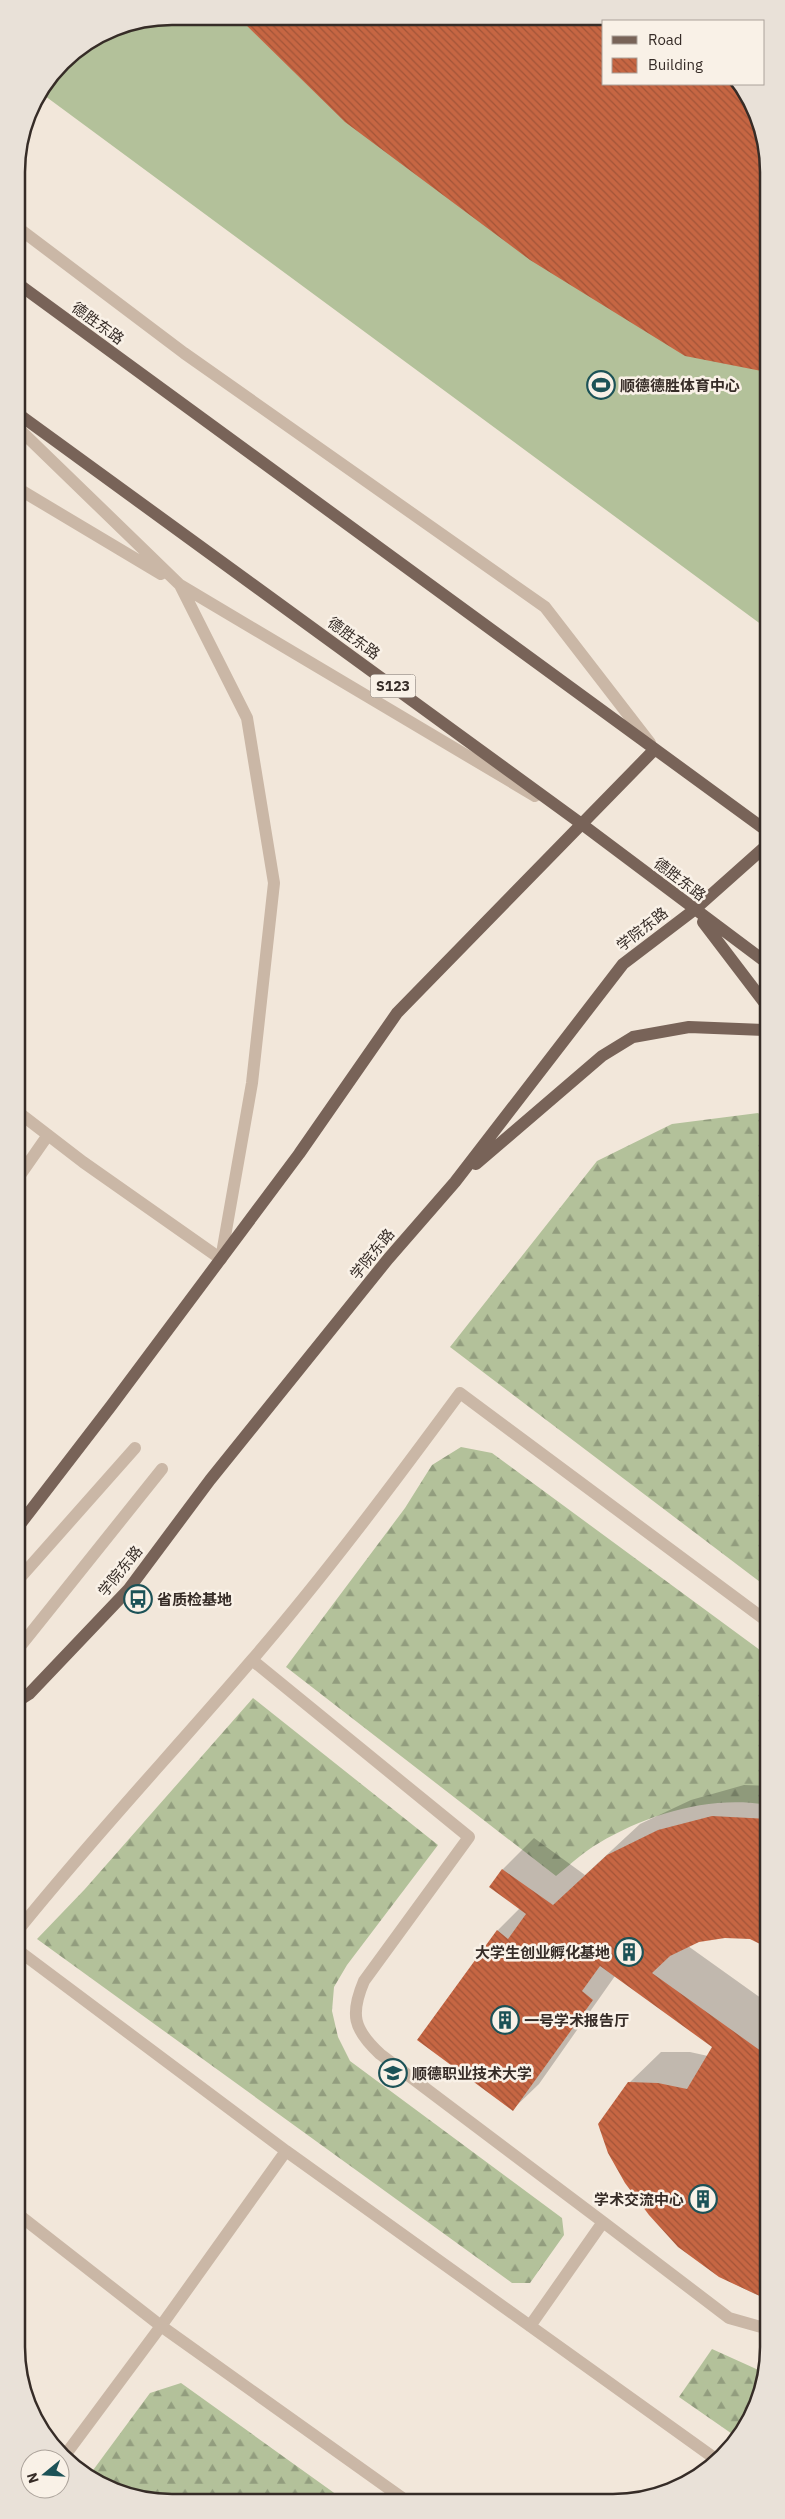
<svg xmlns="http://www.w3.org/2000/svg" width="785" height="2519" font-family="'IBM Plex Sans','Noto Sans SC',sans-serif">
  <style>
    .forest { fill: url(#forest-firs) }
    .garden { fill: #b3c19a }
    .shadow { fill: #0003 }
    .building { fill: url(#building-back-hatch) }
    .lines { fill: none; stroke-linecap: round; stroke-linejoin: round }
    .service { stroke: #cab7a6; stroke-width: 12 }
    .minor { stroke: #cab7a6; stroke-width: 12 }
    .tertiary { stroke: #cab7a6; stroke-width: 12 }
    .primary { stroke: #786358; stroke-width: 12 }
    .labels { text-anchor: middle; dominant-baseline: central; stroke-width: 5; stroke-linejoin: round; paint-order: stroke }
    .shield { fill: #f9f1e7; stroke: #706761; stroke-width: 1 }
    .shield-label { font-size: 14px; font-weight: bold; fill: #362c27 }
    .street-label { font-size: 15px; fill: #362c27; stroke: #f9f1e7 }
    .poi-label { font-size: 15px; font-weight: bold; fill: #362c27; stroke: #f9f1e7; text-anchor: start }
    .rim { fill: none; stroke: #362c27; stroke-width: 2.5 }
  </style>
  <defs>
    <pattern id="forest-firs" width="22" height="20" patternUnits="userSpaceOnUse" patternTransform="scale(1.25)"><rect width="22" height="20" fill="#b3c19a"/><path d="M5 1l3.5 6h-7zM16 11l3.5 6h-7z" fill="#929d7e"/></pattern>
    <pattern id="building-back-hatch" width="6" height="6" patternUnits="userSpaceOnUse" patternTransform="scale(1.25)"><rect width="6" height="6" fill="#c66643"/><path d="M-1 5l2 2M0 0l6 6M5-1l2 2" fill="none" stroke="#a25438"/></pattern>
  </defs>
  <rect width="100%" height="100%" fill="#f2e7da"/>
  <path class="forest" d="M 758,1113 L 767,1120 L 768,1588 L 450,1347 L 597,1161 L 672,1124 Z
    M 461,1447 L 492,1453 L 768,1656 L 768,1805 C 710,1795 648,1814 599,1843 C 583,1852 570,1865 556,1876 L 286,1667 L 405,1508 L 432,1465 Z
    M 253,1698 L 438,1845 L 347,1965 L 334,1987 L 332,2011 L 338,2037 L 350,2061 L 562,2218 L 564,2235 L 530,2283 L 512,2283 L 37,1939 L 85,1889 Z
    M 712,2349 L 765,2373 L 757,2406 L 738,2438 L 679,2397 Z
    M 181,2383 L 344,2500 L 142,2500 L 94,2482 L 88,2477 L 150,2393 Z"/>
  <path class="garden" d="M 172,16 L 644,19 L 649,21 L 604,21 L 604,84 L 739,84 L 753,103 L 766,142 L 766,628 L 41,93 L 62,62 L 113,28 Z"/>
  <path class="shadow" d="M 240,17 L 644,19 L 649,21 L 604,21 L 604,84 L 739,84 L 753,103 L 766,142 L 766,371 L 686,355 L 346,121 Z
    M 744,1785 L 768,1786 L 768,1947 L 751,1938 L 725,1937 L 698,1941 L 688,1946 L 768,2003 L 768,2298 L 755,2294 L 719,2276 L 629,2083 L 661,2052 L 690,2052 L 708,2056 L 714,2047 L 615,1976 L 539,2084 L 513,2109 L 498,1930 L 520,1908 L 491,1887 L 503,1869 L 534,1838 L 585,1875 L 640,1824 L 691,1800 Z"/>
  <path class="building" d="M 238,17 L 648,21 L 604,21 L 604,84 L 739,84 L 753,103 L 766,142 L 766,372 L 685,356 L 530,260 L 345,122 Z
    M 712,1816 L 768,1819 L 768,1948 L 750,1939 L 725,1938 L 699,1942 L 670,1956 L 652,1973 L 768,2056 L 768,2300 L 719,2277 L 678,2247 L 649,2215 L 625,2183 L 608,2153 L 598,2124 L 628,2082 L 658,2083 L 687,2089 L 712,2047 L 600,1966 L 582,1991 L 593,2000 L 513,2111 L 417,2040 L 497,1930 L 508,1939 L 526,1914 L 489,1887 L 502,1869 L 553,1905 L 607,1855 L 658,1830 Z"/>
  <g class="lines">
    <path class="service" d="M 18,1112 L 83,1162 L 221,1259
      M 18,1178 L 48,1135
      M 18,1580 L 135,1448
      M 18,1649 L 162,1469
      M 252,1660 L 469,1837 L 364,1981 C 350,2014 353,2029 380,2054 L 603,2222 L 530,2326
      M 19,1929 C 93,1837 174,1751 251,1661 C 325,1575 393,1484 460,1393 L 768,1622
      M 19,1951 L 286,2151
      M 603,2222 L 729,2318 L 768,2329
      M 161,2326 L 286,2151 L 717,2460"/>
    <path class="minor" d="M 19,2215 L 161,2326 L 405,2500
      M 63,2458 L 161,2326"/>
    <path class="tertiary" d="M 17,227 L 184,353 L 545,607 L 650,743
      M 17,427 L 180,585 L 247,718 L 274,883 L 252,1083 L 221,1259
      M 17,488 L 161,574
      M 180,585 L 535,796"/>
    <path class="primary" d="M 17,283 L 767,831
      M 17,413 L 583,825 L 767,963
      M 703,922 L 767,1006
      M 476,1164 L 602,1056 L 633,1037 L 689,1027 L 767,1030
      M 18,1527 L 111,1406 L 299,1154 L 397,1013 L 655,749
      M 18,1701 L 29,1694 L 128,1590 L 210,1480 L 388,1259 L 455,1182 L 623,964 L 694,910 L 767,845"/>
  </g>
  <defs>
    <symbol id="stadium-ring" viewBox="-11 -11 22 22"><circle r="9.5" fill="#f9f1e7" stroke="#1c5257" stroke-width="1.5"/><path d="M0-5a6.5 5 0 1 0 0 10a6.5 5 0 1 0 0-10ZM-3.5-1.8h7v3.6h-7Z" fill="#1c5257"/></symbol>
    <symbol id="bus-ring" viewBox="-11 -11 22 22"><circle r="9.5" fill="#f9f1e7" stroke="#1c5257" stroke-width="1.5"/><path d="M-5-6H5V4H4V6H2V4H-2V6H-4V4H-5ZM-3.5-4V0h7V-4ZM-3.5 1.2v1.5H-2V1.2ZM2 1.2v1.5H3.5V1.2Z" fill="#1c5257"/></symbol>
    <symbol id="building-ring" viewBox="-11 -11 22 22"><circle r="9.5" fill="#f9f1e7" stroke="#1c5257" stroke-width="1.5"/><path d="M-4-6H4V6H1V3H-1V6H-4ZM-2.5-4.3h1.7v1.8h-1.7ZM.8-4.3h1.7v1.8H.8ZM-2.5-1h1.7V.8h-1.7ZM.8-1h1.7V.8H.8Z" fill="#1c5257"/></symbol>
    <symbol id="university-ring" viewBox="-11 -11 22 22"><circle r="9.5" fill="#f9f1e7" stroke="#1c5257" stroke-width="1.5"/><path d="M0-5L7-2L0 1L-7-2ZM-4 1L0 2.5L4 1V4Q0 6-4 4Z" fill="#1c5257"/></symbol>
  </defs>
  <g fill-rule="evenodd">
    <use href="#stadium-ring" x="585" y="369" width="32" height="32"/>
    <use href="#bus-ring" x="122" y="1583" width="32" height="32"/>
    <use href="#building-ring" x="613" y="1936" width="32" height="32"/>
    <use href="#building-ring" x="489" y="2004" width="32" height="32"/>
    <use href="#university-ring" x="377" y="2057" width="32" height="32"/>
    <use href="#building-ring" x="687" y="2183" width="32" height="32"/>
  </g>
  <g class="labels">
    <rect class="shield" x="370.5" y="674.5" width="45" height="23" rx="4"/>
    <g class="shield-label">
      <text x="393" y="686">S123</text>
    </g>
    <g class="street-label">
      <text transform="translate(98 323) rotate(36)">德胜东路</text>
      <text transform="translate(354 638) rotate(36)">德胜东路</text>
      <text transform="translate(680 879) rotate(37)">德胜东路</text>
      <text transform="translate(642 929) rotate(-38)">学院东路</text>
      <text transform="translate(372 1254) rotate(-51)">学院东路</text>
      <text transform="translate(120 1571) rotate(-51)">学院东路</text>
    </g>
    <g class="poi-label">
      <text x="620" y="385">顺德德胜体育中心</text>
      <text x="157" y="1599">省质检基地</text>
      <text x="610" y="1952" text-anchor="end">大学生创业孵化基地</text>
      <text x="524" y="2020">一号学术报告厅</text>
      <text x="412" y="2073">顺德职业技术大学</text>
      <text x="684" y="2199" text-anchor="end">学术交流中心</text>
    </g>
  </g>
  <path d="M0 0H785V2519H0ZM172 25H613A147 147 0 0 1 760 172V2347A147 147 0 0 1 613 2494H172A147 147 0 0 1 25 2347V172A147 147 0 0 1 172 25Z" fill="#e9e1d8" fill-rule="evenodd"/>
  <path class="rim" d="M172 25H613A147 147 0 0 1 760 172V2347A147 147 0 0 1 613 2494H172A147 147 0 0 1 25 2347V172A147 147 0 0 1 172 25Z"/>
  <rect x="602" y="20" width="162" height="65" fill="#f9f1e7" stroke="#aba29a"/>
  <rect x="612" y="36" width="25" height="8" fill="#786358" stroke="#aba29a"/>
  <text x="648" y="45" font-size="15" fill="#362c27">Road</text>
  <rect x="612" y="58" width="25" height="15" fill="url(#building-back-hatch)" stroke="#aba29a"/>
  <text x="648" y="70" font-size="15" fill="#362c27">Building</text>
  <g transform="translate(45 2474) rotate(252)"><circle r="24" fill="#f9f1e7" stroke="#aba29a"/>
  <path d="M0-4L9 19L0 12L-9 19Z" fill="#1c5257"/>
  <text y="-8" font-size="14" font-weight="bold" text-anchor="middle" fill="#362c27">N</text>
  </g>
</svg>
